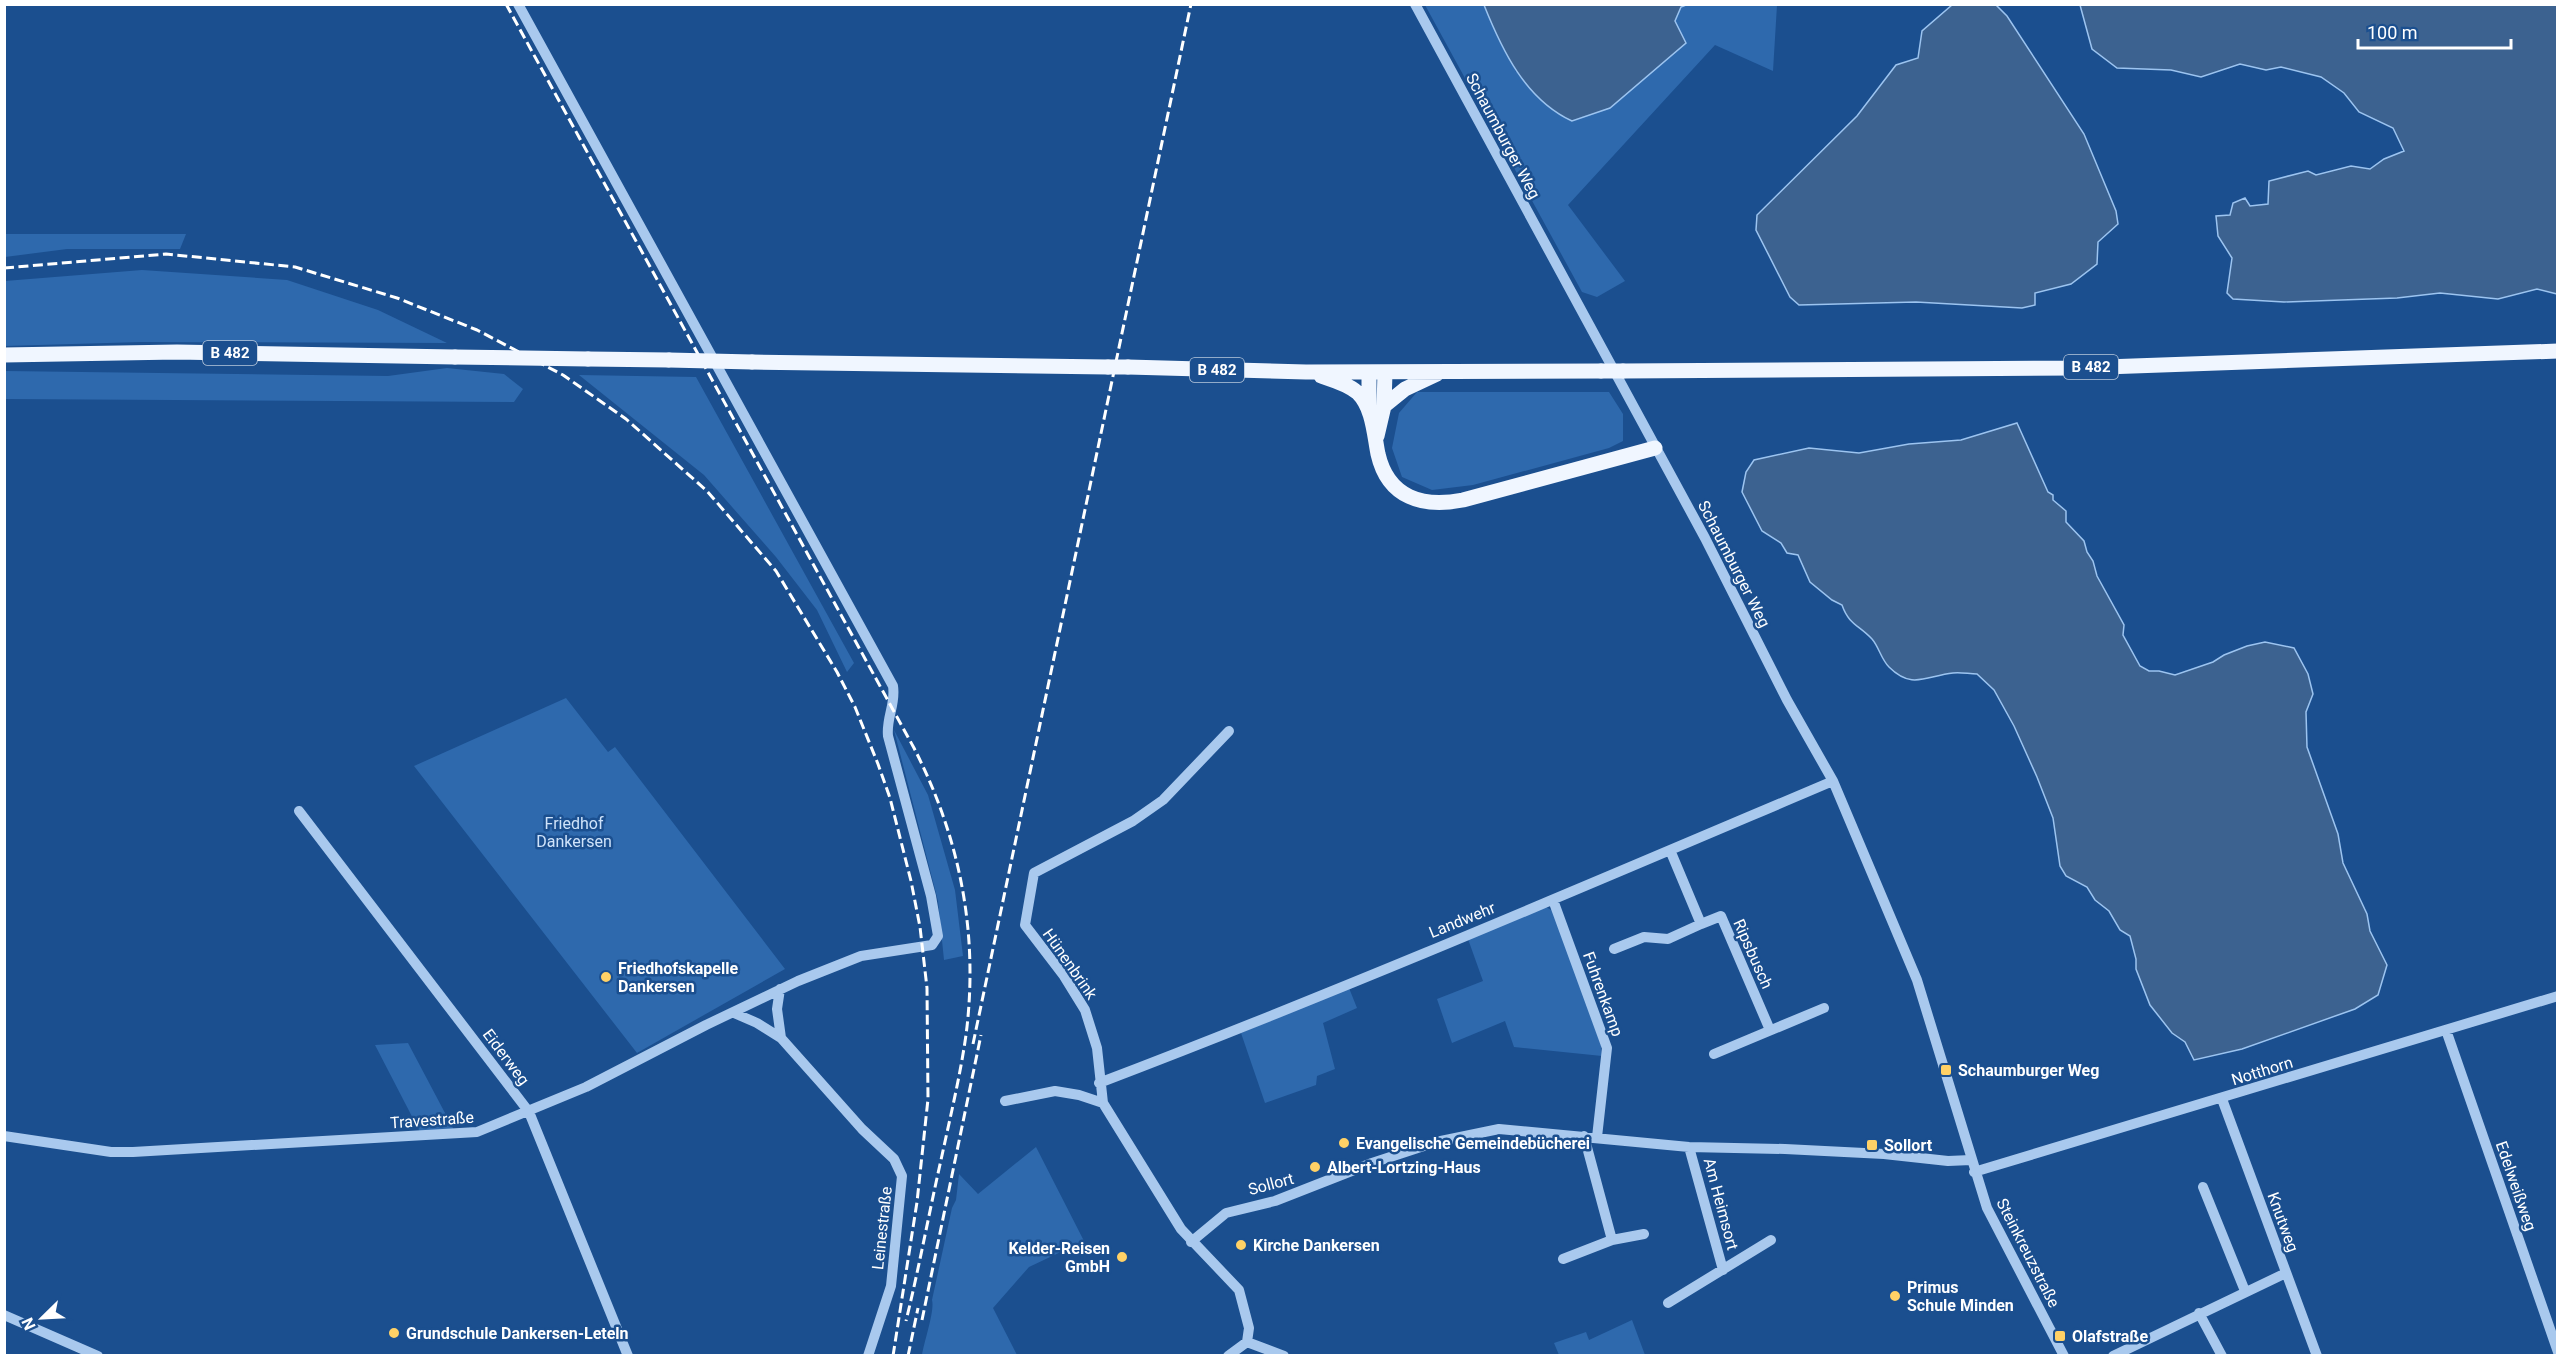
<svg xmlns="http://www.w3.org/2000/svg" width="2562" height="1360" font-family="Roboto,sans-serif">
  <style>
    .green { fill: #2e69ad }
    .water { fill: #3c6290; stroke: #9cc4f0; stroke-width: 1.5 }
    .lines { fill: none; stroke-linecap: round; stroke-linejoin: round }
    .minor { stroke: #a9c9ee; stroke-width: 10 }
    .major { stroke: #f0f6ff; stroke-width: 15 }
    .rail { stroke: #fff; stroke-width: 3; stroke-dasharray: 10 4.5; stroke-linecap: butt }
    .major-bridge { stroke: #f0f6ff; stroke-width: 15 }
    .poi-dot { fill: #ffd166; stroke: #1b4f8f; stroke-width: 2 }
    .labels { text-anchor: middle; dominant-baseline: central; stroke-width: 5; stroke-linejoin: round; paint-order: stroke }
    .shield { fill: #1b4f8f; stroke: #bbcadd; stroke-width: 1.5 }
    .shield-label { font-size: 15px; font-weight: bold; fill: #fff }
    .street-label { font-size: 16px; fill: #fff; stroke: #1b4f8f }
    .park-label { font-size: 16px; fill: #cfe3fa; stroke: #1b4f8f }
    .poi-label { font-size: 16px; font-weight: bold; fill: #fff; stroke: #1b4f8f; text-anchor: start }
  </style>
  <rect width="100%" height="100%" fill="#1b4f8f"/>
  <path class="green" d="M 1425,5 L 1484,5 L 1516,72 L 1675,21 L 1681,7 L 1686,5 L 1777,5 L 1773,71 L 1715,45 L 1568,205 L 1625,281 L 1597,297 L 1582,292 Z
    M 5,234 L 186,234 L 180,249 L 67,249 L 5,257 Z
    M 142,270 L 287,280 L 378,310 L 447,343 L 141,342 L 5,346 L 5,281 Z
    M 447,368 L 504,374 L 523,389 L 514,402 L 5,399 L 5,371 L 388,376 Z
    M 579,375 L 696,377 L 854,663 L 847,672 L 817,610 L 776,557 L 704,475 Z
    M 1417,392 L 1609,392 L 1623,414 L 1623,441 L 1609,448 L 1473,485 L 1432,490 L 1402,477 L 1392,448 L 1399,413 Z
    M 566,698 L 608,752 L 615,747 L 785,969 L 637,1053 L 414,766 Z
    M 894,730 L 928,795 L 955,890 L 963,956 L 944,960 L 938,901 Z
    M 1546,907 L 1553,911 L 1601,1045 L 1602,1056 L 1514,1047 L 1505,1021 L 1452,1043 L 1437,999 L 1483,981 L 1468,939 Z
    M 1349,988 L 1357,1008 L 1323,1023 L 1335,1069 L 1317,1076 L 1316,1085 L 1265,1103 L 1241,1033 Z
    M 408,1043 L 454,1130 L 420,1132 L 375,1045 Z
    M 1036,1147 L 1084,1241 L 1029,1267 L 993,1308 L 1017,1355 L 922,1355 C 924,1342 935,1310 932,1300 L 952,1208 L 956,1200 L 959,1174 L 978,1194 Z
    M 1632,1320 L 1645,1355 L 1559,1355 L 1554,1343 L 1586,1332 L 1589,1340 Z"/>
  <path class="water" d="M 1484,5 L 1686,5 L 1681,7 L 1675,21 L 1686,43 L 1610,108 L 1572,121 C 1525,99 1502,50 1484,5 Z
    M 1952,5 L 1996,5 L 2007,16 L 2084,134 L 2116,211 L 2118,224 L 2098,242 L 2097,264 L 2071,284 L 2035,293 L 2035,305 L 2022,308 L 1916,302 L 1799,305 L 1790,297 L 1756,230 L 1757,215 L 1857,116 L 1896,65 L 1918,58 L 1922,31 Z
    M 2080,5 L 2557,5 L 2557,294 L 2537,289 L 2498,299 L 2440,293 L 2397,298 L 2284,302 L 2233,299 L 2227,293 L 2232,258 L 2218,236 L 2216,216 L 2230,215 L 2233,203 L 2245,198 L 2250,206 L 2268,204 L 2269,181 L 2308,171 L 2316,175 L 2351,166 L 2370,169 L 2384,159 L 2404,151 L 2393,128 L 2359,112 L 2344,93 L 2321,77 L 2281,67 L 2266,70 L 2240,64 L 2201,77 L 2171,70 L 2117,68 L 2092,49 Z
    M 2017,423 L 2048,492 L 2053,495 L 2053,500 L 2066,511 L 2066,522 L 2084,541 L 2087,552 L 2093,561 L 2097,576 L 2124,625 L 2123,635 L 2140,666 L 2149,671 L 2159,671 L 2175,675 L 2213,662 L 2224,655 L 2247,646 L 2265,642 L 2294,648 L 2308,674 L 2313,694 L 2306,712 L 2307,747 L 2338,834 L 2343,863 L 2367,914 L 2370,931 L 2387,965 L 2378,995 L 2355,1009 L 2242,1049 L 2194,1060 L 2185,1042 L 2172,1033 L 2150,1005 L 2136,969 L 2136,959 L 2130,936 L 2120,930 L 2109,911 L 2095,900 L 2087,887 L 2066,876 L 2060,866 L 2053,818 L 2037,777 L 2014,726 L 1994,690 L 1977,674 C 1969,674 1961,672 1953,673 C 1926,676 1912,690 1889,667 C 1881,659 1879,647 1872,639 C 1859,625 1849,625 1842,605 L 1832,600 L 1810,582 L 1798,555 L 1787,553 L 1781,543 L 1762,531 L 1742,492 L 1746,472 L 1754,460 L 1809,448 L 1859,453 L 1909,444 L 1961,440 Z"/>
  <g class="lines">
    <path class="minor" d="M 1415,4 L 1705,538 L 1787,700 L 1833,781 L 1917,980 L 1987,1208 L 2064,1356
      M 1229,731 L 1163,800 L 1133,821 L 1034,873 L 1025,925 L 1064,976 L 1085,1010 L 1097,1048 L 1103,1103 L 1181,1229 L 1239,1290 L 1249,1328 L 1247,1342
      M 299,811 L 529,1112 L 628,1356
      M 1670,850 L 1701,924 L 1721,916 L 1770,1030
      M 1553,900 L 1607,1048 L 1597,1137
      M 1614,949 L 1644,937 L 1668,939 L 1701,924
      M 780,989 L 777,1009 L 781,1038 L 862,1129 L 894,1159 L 902,1176 L 891,1286 L 868,1356
      M 734,1013 L 757,1023 L 781,1038
      M 2446,1030 L 2558,1352
      M 1714,1054 L 1824,1008
      M 1099,1083 C 1346,989 1590,884 1833,781
      M 2222,1099 L 2317,1356
      M 1005,1101 L 1055,1091 L 1079,1095 L 1103,1103
      M 4,1136 L 111,1152 L 133,1152 L 477,1132 L 586,1087 L 706,1025 L 798,981 L 861,956 L 932,945 L 938,936 L 931,896 L 888,736 C 886,718 896,704 893,686 L 518,4
      M 1584,1136 L 1612,1240
      M 1689,1147 L 1723,1270
      M 1974,1172 L 2558,996
      M 2203,1187 L 2245,1291
      M 1191,1242 L 1226,1213 L 1275,1201 L 1372,1163 L 1436,1142 L 1499,1129 L 1689,1147 L 1785,1149 L 1884,1154 L 1948,1161 L 1971,1160
      M 1563,1259 L 1612,1240 L 1644,1234
      M 1668,1303 L 1771,1240
      M 2199,1313 L 2222,1356
      M 4,1315 L 98,1356
      M 1247,1342 L 1284,1356
      M 1228,1356 L 1247,1342
      M 2113,1356 L 2286,1273"/>
    <path class="major" d="M 4,355 L 177,352 L 455,357
      M 588,359 L 669,360
      M 752,362 L 1108,367
      M 1128,367 L 1306,372 L 1601,371
      M 1623,371 L 2077,368 L 2558,351
      M 1369,372 L 1369,411
      M 1321,376 C 1333,380 1348,384 1358,393 C 1373,408 1374,434 1378,454 C 1388,498 1423,508 1463,500 L 1655,448
      M 1384,406 L 1405,389 L 1437,374
      M 1377,436 L 1384,406 L 1385,372"/>
    <path class="rail" d="M 506,4 L 914,748 C 960,838 979,934 966,1035 C 960,1077 950,1118 941,1160 C 929,1213 919,1268 906,1321
      M 4,268 L 166,254 L 295,267 L 397,298 L 477,330 L 563,375 L 626,419 L 707,491 L 776,571 L 837,672 L 855,707 L 878,764 L 890,798 L 911,881 L 920,927 L 927,988 L 928,1099 L 917,1202 L 893,1356
      M 973,1044 L 1191,4
      M 922,1320 L 981,1035
      M 908,1356 L 918,1308"/>
    <path class="major-bridge" d="M 455,357 L 588,359
      M 669,360 L 752,362
      M 1108,367 L 1128,367
      M 1601,371 L 1623,371"/>
  </g>
  <g class="poi-dot">
    <circle cx="606" cy="977" r="6"/>
    <rect x="1940" y="1064" width="12" height="12" rx="3"/>
    <circle cx="1344" cy="1143" r="6"/>
    <rect x="1866" y="1139" width="12" height="12" rx="3"/>
    <circle cx="1315" cy="1167" r="6"/>
    <circle cx="1241" cy="1245" r="6"/>
    <circle cx="1122" cy="1257" r="6"/>
    <circle cx="1895" cy="1296" r="6"/>
    <circle cx="394" cy="1333" r="6"/>
    <rect x="2054" y="1330" width="12" height="12" rx="3"/>
  </g>
  <g class="labels">
    <g class="shield">
      <rect x="203" y="341" width="54" height="24" rx="4.5"/>
      <rect x="2064" y="355" width="54" height="24" rx="4.5"/>
      <rect x="1190" y="358" width="54" height="24" rx="4.5"/>
    </g>
    <g class="shield-label">
      <text x="230" y="353">B 482</text>
      <text x="2091" y="367">B 482</text>
      <text x="1217" y="370">B 482</text>
    </g>
    <g class="street-label">
      <text transform="translate(1503 136) rotate(62)">Schaumburger Weg</text>
      <text transform="translate(1734 564) rotate(63)">Schaumburger Weg</text>
      <text transform="translate(1462 920) rotate(-22)">Landwehr</text>
      <text transform="translate(1753 954) rotate(66)">Ripsbusch</text>
      <text transform="translate(1070 964) rotate(55)">Hünenbrink</text>
      <text transform="translate(1603 994) rotate(70)">Fuhrenkamp</text>
      <text transform="translate(506 1057) rotate(53)">Eiderweg</text>
      <text transform="translate(2262 1071) rotate(-17)">Notthorn</text>
      <text transform="translate(432 1120) rotate(-4)">Travestraße</text>
      <text transform="translate(1271 1184) rotate(-15)">Sollort</text>
      <text transform="translate(2516 1186) rotate(71)">Edelweißweg</text>
      <text transform="translate(1721 1204) rotate(75)">Am Heimsort</text>
      <text transform="translate(2283 1222) rotate(70)">Knutweg</text>
      <text transform="translate(882 1228) rotate(-84)">Leinestraße</text>
      <text transform="translate(2028 1253) rotate(63)">Steinkreuzstraße</text>
    </g>
    <g class="park-label">
      <text x="574" y="823">Friedhof<tspan x="574" dy="18">Dankersen</tspan></text>
    </g>
    <g class="poi-label">
      <text x="618" y="968">Friedhofskapelle<tspan x="618" dy="18">Dankersen</tspan></text>
      <text x="1958" y="1070">Schaumburger Weg</text>
      <text x="1356" y="1143">Evangelische Gemeindebücherei</text>
      <text x="1884" y="1145">Sollort</text>
      <text x="1327" y="1167">Albert-Lortzing-Haus</text>
      <text x="1253" y="1245">Kirche Dankersen</text>
      <text x="1110" y="1248" text-anchor="end">Kelder-Reisen<tspan x="1110" dy="18">GmbH</tspan></text>
      <text x="1907" y="1287">Primus<tspan x="1907" dy="18">Schule Minden</tspan></text>
      <text x="406" y="1333">Grundschule Dankersen-Leteln</text>
      <text x="2072" y="1336">Olafstraße</text>
    </g>
  </g>
  <rect width="2562" height="1360" fill="none" stroke="#ffffff" stroke-width="12"/>
  <g transform="translate(42 1318) rotate(246)" stroke="#1b4f8f" stroke-width="4.5" paint-order="stroke">
  <path d="M0-4.5L10 22L0 15L-10 22Z" fill="#ffffff"/>
  <text y="-9" font-size="16" font-weight="bold" text-anchor="middle" fill="#ffffff">N</text>
  </g>
  <path d="M2358 39v9h153v-9" fill="none" stroke="#ffffff" stroke-width="3"/>
  <text x="2367" y="39" font-size="18" fill="#ffffff" stroke="#1b4f8f" stroke-width="4.5" paint-order="stroke">100 m</text>
</svg>
